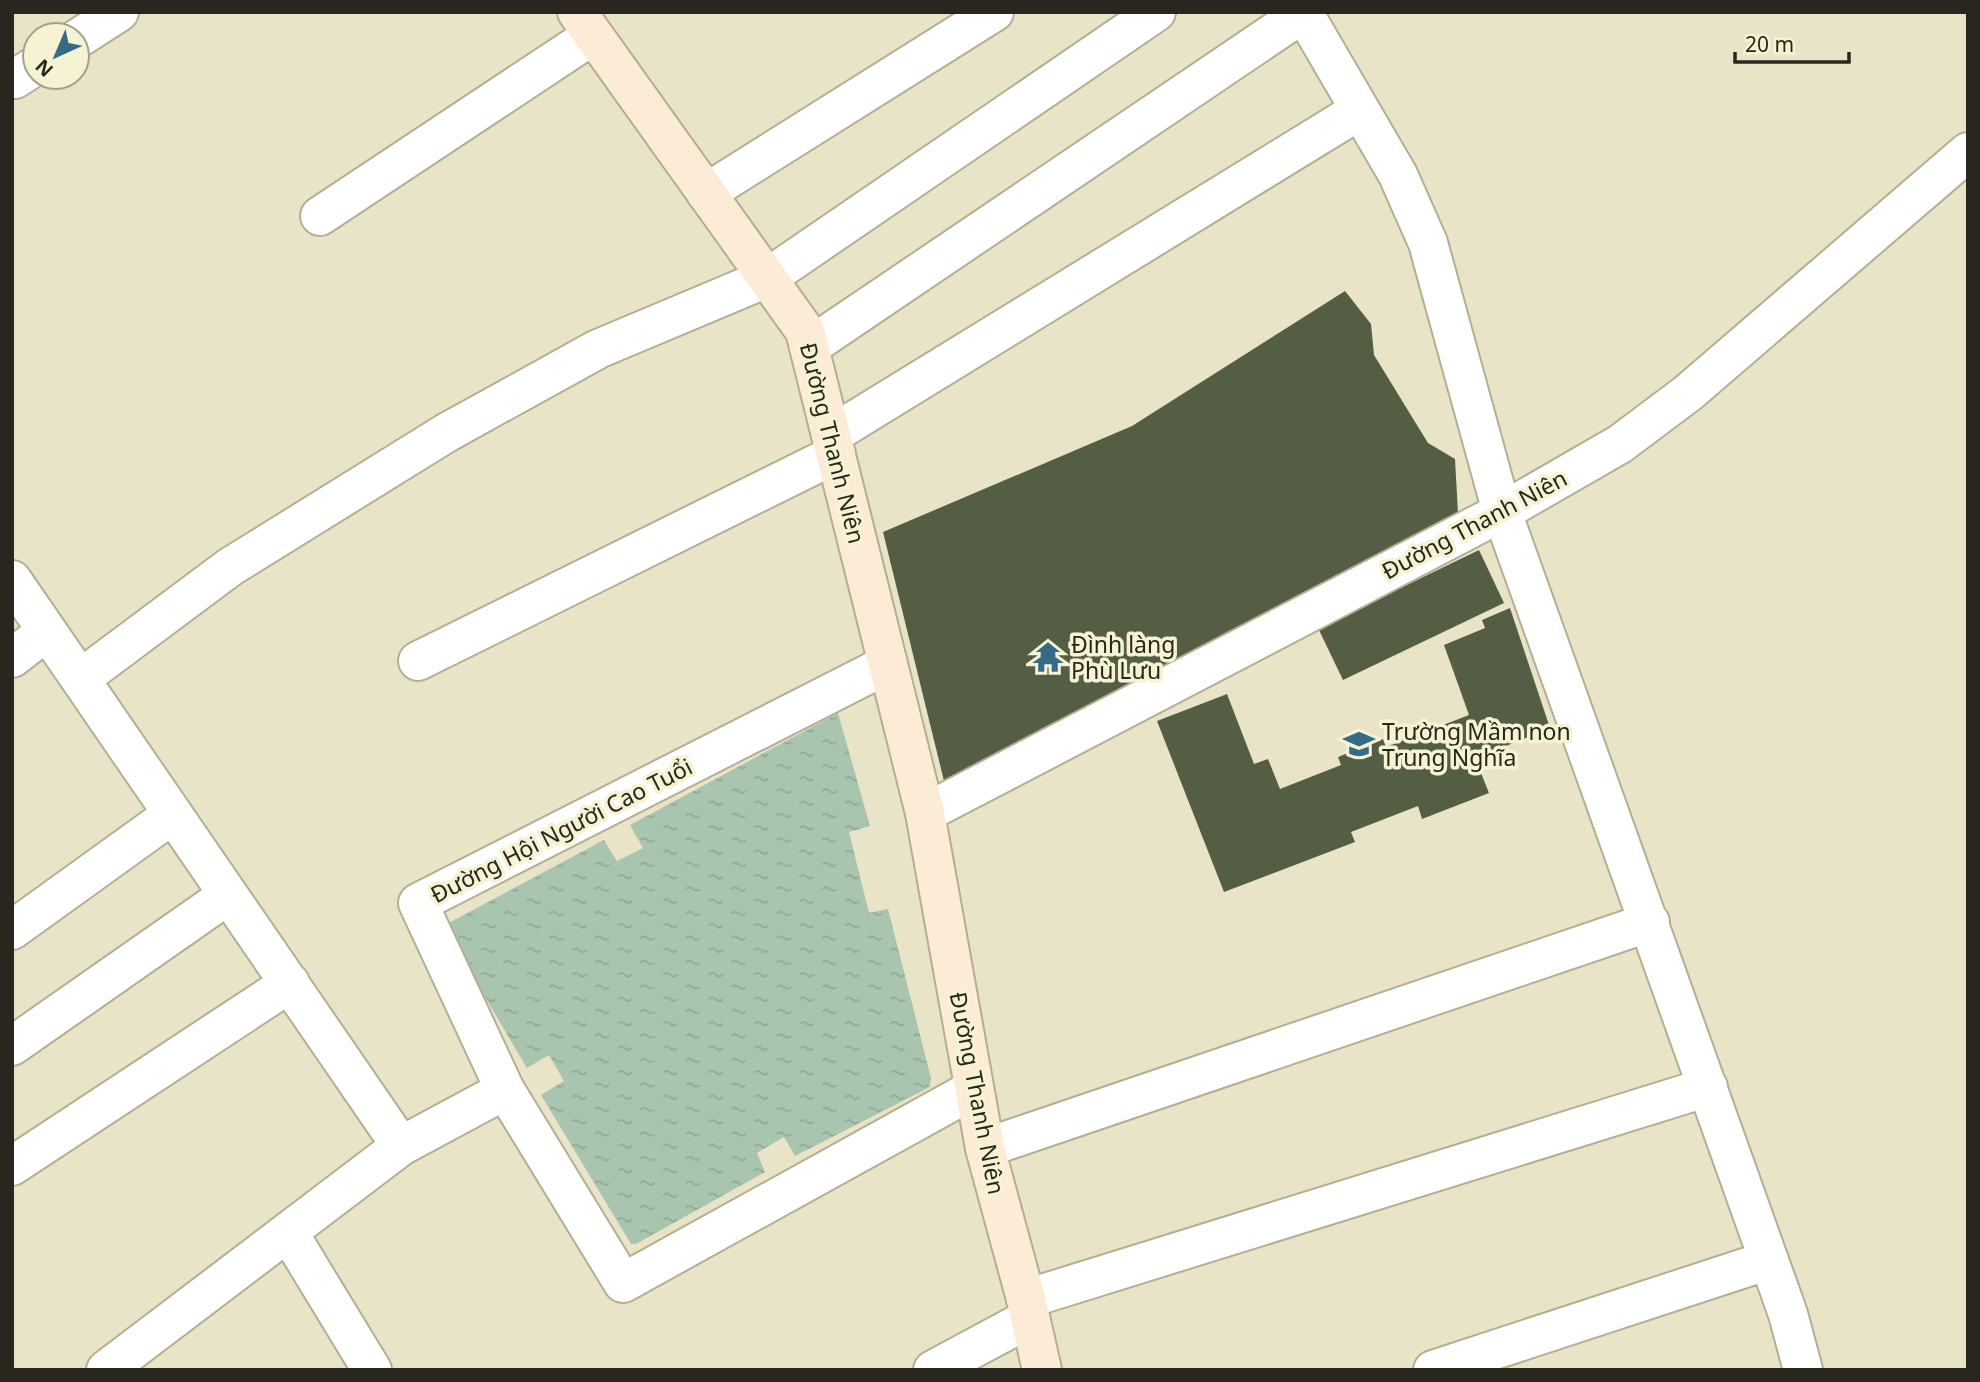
<svg xmlns="http://www.w3.org/2000/svg" width="1980" height="1382" font-family="'Noto Sans',sans-serif">
  <style>
    .water { fill: url(#water-ripples) }
    .building { fill: #545e45 }
    .lines { fill: none; stroke-linecap: round; stroke-linejoin: round }
    .street-casing { stroke: #b3af93; stroke-width: 42 }
    .secondary-casing { stroke: #b3af93; stroke-width: 42 }
    .street { stroke: #fff; stroke-width: 38 }
    .secondary { stroke: #fcecd7; stroke-width: 38 }
    .labels { text-anchor: middle; dominant-baseline: central; stroke-width: 7; stroke-linejoin: round; paint-order: stroke }
    .street-label { font-size: 23px; fill: #29271d; stroke: #f6f2d4 }
    .poi-label { font-size: 23px; fill: #29271d; stroke: #f6f2d4; text-anchor: start }
  </style>
  <defs>
    <pattern id="water-ripples" width="26" height="14" patternUnits="userSpaceOnUse" patternTransform="scale(1.75)"><rect width="26" height="14" fill="#a9c4af"/><path d="M2 4q2-2 4 0t4 0M15 11q2-2 4 0t4 0" fill="none" stroke="#91a896"/></pattern>
  </defs>
  <rect width="100%" height="100%" fill="#e9e4c7"/>
  <path class="water" d="M 838,713 L 870,826 L 849,832 L 869,913 L 888,909 L 931,1078 L 930,1087 L 795,1156 L 784,1137 L 757,1153 L 765,1172 L 636,1244 L 631,1244 L 541,1095 L 564,1081 L 549,1055 L 527,1068 L 443,926 L 604,840 L 617,861 L 643,848 L 630,825 Z"/>
  <path class="building" d="M 1345,291 L 1371,324 L 1374,355 L 1428,443 L 1455,459 L 1458,513 L 944,781 L 883,532 L 1132,426 Z
    M 1479,550 L 1504,603 L 1343,680 L 1318,628 Z
    M 1510,608 L 1550,728 L 1484,755 L 1486,759 L 1477,763 L 1489,793 L 1422,819 L 1418,806 L 1351,832 L 1355,842 L 1224,892 L 1157,721 L 1227,694 L 1254,764 L 1268,759 L 1280,789 L 1341,765 L 1338,757 L 1383,739 L 1386,747 L 1469,715 L 1444,645 L 1485,628 L 1482,620 Z"/>
  <g class="lines">
    <defs>
      <path id="street" d="M 1303,12 L 1398,175 L 1428,243 L 1502,512 L 1788,1314 L 1803,1370
        M 77,39 L 119,12
        M 15,79 L 35,66
        M 706,193 L 994,12
        M 320,216 L 593,35
        M 809,347 L 1303,13
        M 831,435 L 1360,110
        M 12,580 L 401,1146 L 505,1090 L 623,1283 L 974,1089
        M 12,658 L 47,631
        M 418,661 L 836,454
        M 80,679 L 230,567 L 446,433 L 598,349 L 767,278 L 1156,12
        M 925,813 L 1502,512 L 1620,444 L 1688,393 L 1968,152
        M 12,930 L 173,814
        M 12,1046 L 228,895
        M 505,1090 L 418,903 L 888,664
        M 985,1148 L 1650,922
        M 12,1166 L 290,983
        M 288,1232 L 372,1370
        M 1026,1299 L 1708,1087
        M 106,1370 L 401,1146
        M 933,1370 L 1030,1318
        M 1433,1370 L 1769,1260"/>
      <path id="secondary" d="M 577,12 L 805,331 L 925,813 L 985,1148 L 1026,1299 L 1042,1370"/>
    </defs>
    <use href="#street" class="street-casing"/>
    <use href="#secondary" class="secondary-casing"/>
    <use href="#street" class="street"/>
    <use href="#secondary" class="secondary"/>
  </g>
  <defs>
    <symbol id="temple-bare" viewBox="-9 -9 18 18"><path d="M0-6L5-2H3V0L6.5 2.5H4V6H1.5V3h-3V6H-4V2.5H-6.5L-3 0V-2H-5Z" fill="#356b87" stroke="#f6f2d4" stroke-width="2.5" paint-order="stroke"/></symbol>
    <symbol id="school-bare" viewBox="-9 -9 18 18"><path d="M0-5L7-2L0 1L-7-2ZM-4 1L0 2.5L4 1V4Q0 6-4 4Z" fill="#356b87" stroke="#f6f2d4" stroke-width="2.5" paint-order="stroke"/></symbol>
  </defs>
  <g fill-rule="evenodd">
    <use href="#temple-bare" x="1026" y="635" width="44" height="44"/>
    <use href="#school-bare" x="1337" y="722" width="44" height="44"/>
  </g>
  <g class="labels">
    <g class="street-label">
      <text transform="translate(833 443) rotate(76)">Đường Thanh Niên</text>
      <text transform="translate(1474 524) rotate(-28)">Đường Thanh Niên</text>
      <text transform="translate(561 830) rotate(-27)">Đường Hội Người Cao Tuổi</text>
      <text transform="translate(978 1093) rotate(79)">Đường Thanh Niên</text>
    </g>
    <g class="poi-label">
      <text x="1071" y="644">Đình làng<tspan x="1071" dy="26">Phù Lưu</tspan></text>
      <text x="1382" y="731">Trường Mầm non<tspan x="1382" dy="26">Trung Nghĩa</tspan></text>
    </g>
  </g>
  <rect width="1980" height="1382" fill="none" stroke="#29271d" stroke-width="28"/>
  <g transform="translate(56 56) rotate(224)"><circle r="33" fill="#f6f2d4" stroke="#a4a18b" stroke-width="2"/>
  <path d="M0-5L12 26L0 18L-12 26Z" fill="#356b87"/>
  <text y="-10" font-size="19" font-weight="bold" text-anchor="middle" fill="#29271d">N</text>
  </g>
  <path d="M1735 52v10h114v-10" fill="none" stroke="#29271d" stroke-width="3.5"/>
  <text x="1745" y="52" font-size="21" fill="#29271d" stroke="#f6f2d4" stroke-width="5" paint-order="stroke">20 m</text>
</svg>
